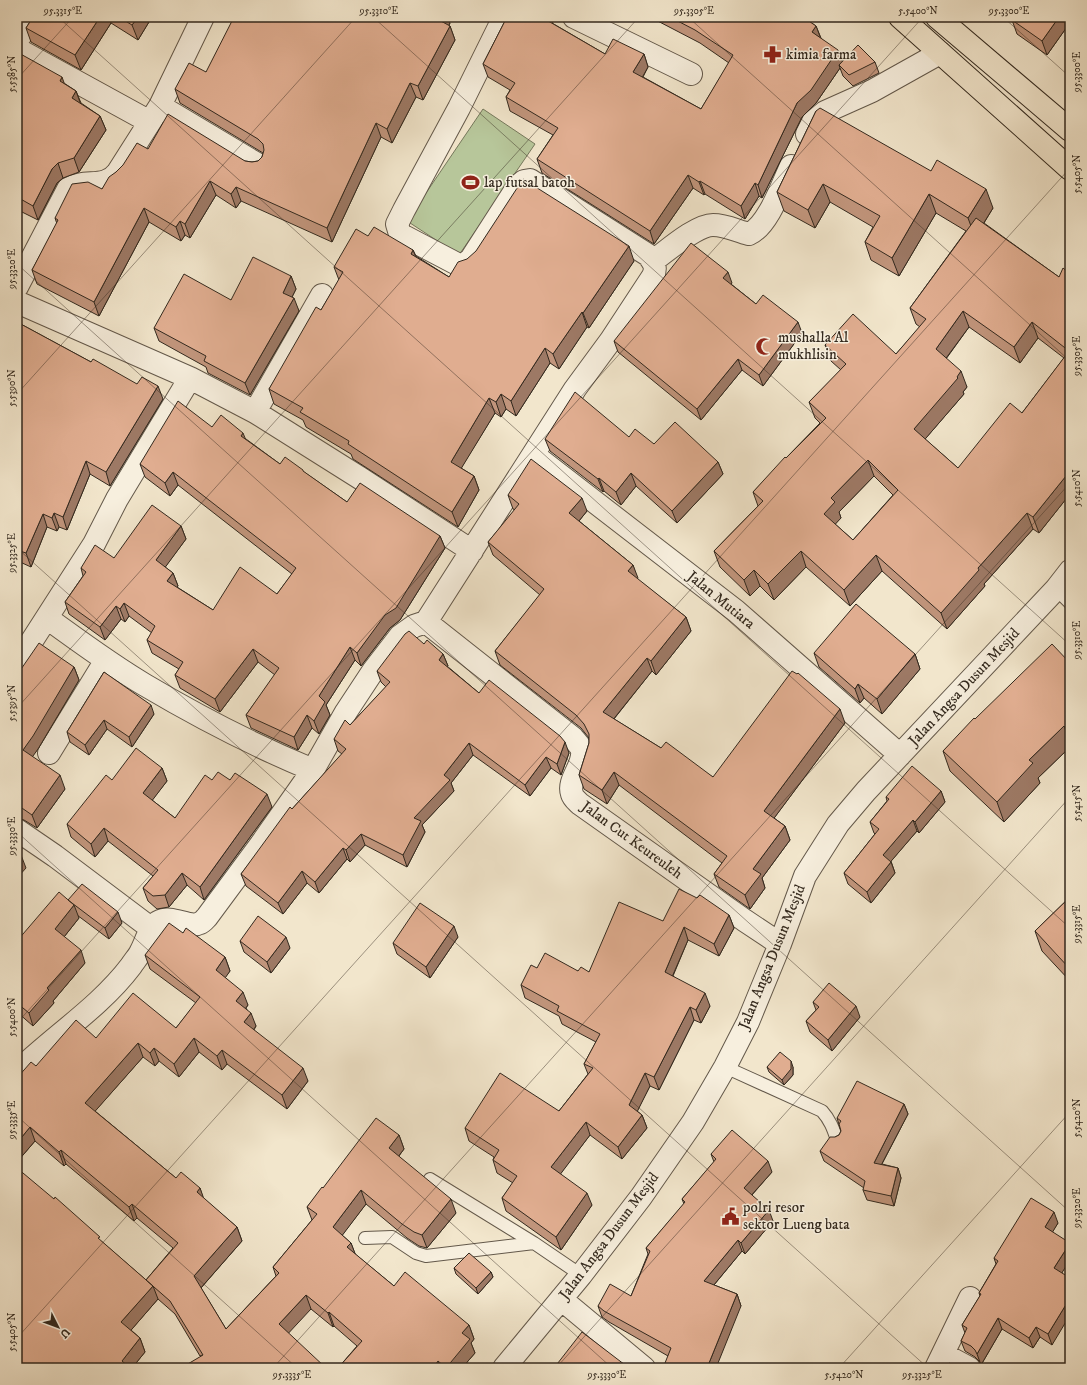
<svg xmlns="http://www.w3.org/2000/svg" width="1087" height="1385" font-family="'IM FELL DW Pica',serif">
  <style>
    .green { fill: #b7c69a; stroke: #75785c }
    .lines { fill: none; stroke-linecap: round; stroke-linejoin: round }
    .service-casing { stroke: #63584a; stroke-width: 14 }
    .minor-casing { stroke: #63584a; stroke-width: 24 }
    .trunk-casing { stroke: #33291e; stroke-width: 24 }
    .service { stroke: #f7efde; stroke-width: 12 }
    .minor { stroke: #f7efde; stroke-width: 22 }
    .trunk { stroke: #f2e6cc; stroke-width: 22 }
    .wall { fill: #c1957c; stroke: #33291e; fill-rule: evenodd }
    .shaded-wall { fill: #9d7965; stroke: #33291e }
    .building { fill: #e0ad90; stroke: #33291e; fill-rule: evenodd }
    .ticks { fill: none; stroke: #33291e; stroke-width: 1; stroke-opacity: 0.45 }
    .labels { text-anchor: middle; dominant-baseline: central; stroke-width: 3; stroke-linejoin: round; paint-order: stroke }
    .poi-label { font-size: 15px; fill: #33291e; stroke: #f7efde; text-anchor: start }
    .street-label { font-size: 15px; fill: #33291e; stroke: #f7efde }
    .neatline { fill: none; stroke: #33291e; stroke-width: 1.5 }
    .ticks-label { font-size: 10px; text-anchor: middle; fill: #33291e }
  </style>
  <rect width="100%" height="100%" fill="#f2e6cc"/>
  <filter id="stains"><feTurbulence type="fractalNoise" baseFrequency=".005" numOctaves="4"/><feColorMatrix values="0 0 0 0 .2 0 0 0 0 .09 0 0 0 0 .02 0 0 0 .5 -.17"/></filter>
  <radialGradient id="worn" r=".72"><stop offset=".6" stop-color="#630" stop-opacity="0"/><stop offset="1" stop-color="#630" stop-opacity=".3"/></radialGradient>
  <path class="green" d="M 483,109 L 535,144 L 459,255 L 407,221 Z"/>
  <g class="lines">
    <defs>
      <path id="service" d="M 1056,589 L 1070,603
        M 725,1067 L 822,1111 C 830,1120 833,1128 837,1140
        M 430,1179 L 534,1243 L 581,1275
        M 365,1238 L 392,1237 L 416,1253 L 426,1256 L 534,1243"/>
      <path id="minor" d="M 574,17 L 691,74
        M 17,40 L 35,17
        M 17,49 L 150,122
        M 160,106 L 257,164
        M 807,134 L 813,122 L 825,112 L 872,91 L 940,53
        M 653,261 C 667,251 696,225 713,225 C 726,225 737,231 749,234 C 768,226 782,185 791,166
        M 17,287 L 68,189 C 86,178 104,190 118,172 L 160,106 L 203,17
        M 17,302 L 190,378 L 255,412 L 360,478 L 472,551
        M 255,412 L 322,295
        M 534,455 L 736,611 L 900,755
        M 47,618 C 79,641 111,665 145,685 C 199,717 255,746 313,770
        M 426,622 L 573,738 C 576,742 581,746 582,751 C 584,766 567,780 572,794 C 573,798 577,801 580,804 L 744,920 L 780,944
        M 17,664 L 94,544 L 117,499 L 190,378
        M 49,753 L 106,660
        M 17,830 L 55,856 L 152,929
        M 17,1072 C 54,1036 100,1007 131,966 C 134,961 139,956 141,951 C 146,942 149,928 158,922 C 172,914 189,929 200,923 C 203,922 205,919 207,917 L 261,844 L 313,770 L 346,712 L 373,671 L 400,636 L 414,626 L 426,622 L 575,389 L 611,340 L 653,276 C 657,267 654,263 648,255 L 530,180 L 524,181 L 518,186 L 471,259 L 465,264 L 459,265 L 400,234 L 397,224 L 404,210 L 459,108 L 504,17
        M 561,1299 L 644,1368
        M 943,1354 L 969,1368
        M 504,1368 L 581,1275 L 641,1197 L 693,1122 L 725,1067 L 748,1022 L 780,944 L 805,876 L 838,824 L 866,791 L 1056,589 L 1070,571
        M 936,1368 L 970,1298"/>
      <path id="trunk" d="M 900,17 L 1070,169
        M 937,17 L 1070,130"/>
    </defs>
    <use href="#service" class="service-casing"/>
    <use href="#minor" class="minor-casing"/>
    <use href="#trunk" class="trunk-casing"/>
    <use href="#service" class="service"/>
    <use href="#minor" class="minor"/>
    <use href="#trunk" class="trunk"/>
  </g>
  <path class="wall" d="M 33,17 L 152,17 L 138,40 L 111,23 L 81,70 L 31,42 L 26,28 Z
    M 507,17 L 553,17 L 554,20 L 552,23 L 605,54 L 644,54 L 648,67 L 643,77 L 701,109 L 729,63 L 700,43 L 650,17 L 803,17 L 816,26 L 821,38 L 842,61 L 875,62 L 879,73 L 853,86 L 843,76 L 840,68 L 816,103 L 802,117 L 762,198 L 759,196 L 745,219 L 705,194 L 704,195 L 693,188 L 654,244 L 542,173 L 537,159 L 553,135 L 510,111 L 506,97 L 510,90 L 488,77 L 483,64 Z
    M 1012,20 L 1069,24 L 1047,55 L 1017,34 Z
    M 450,23 L 449,25 L 450,26 L 455,40 L 423,100 L 416,97 L 392,143 L 381,137 L 332,242 L 241,201 L 236,208 L 216,195 L 190,238 L 185,235 L 181,241 L 149,222 L 99,316 L 37,284 L 32,270 L 57,224 L 55,218 L 102,189 L 116,172 L 148,149 L 245,161 L 252,162 L 258,161 L 262,157 L 263,153 L 180,103 L 175,89 L 206,72 Z
    M 17,52 L 76,91 L 81,103 L 100,116 L 106,130 L 79,172 L 63,178 L 57,183 L 38,220 L 20,211 L 17,216 Z
    M 816,111 L 993,208 L 984,223 L 1059,277 L 1070,274 L 1070,494 L 1039,533 L 1033,529 L 984,584 L 985,586 L 947,629 L 882,571 L 850,606 L 806,567 L 774,600 L 760,586 L 750,596 L 720,567 L 714,551 L 758,506 L 753,492 L 820,423 L 815,418 L 809,402 L 841,370 L 831,361 L 825,345 L 896,354 L 920,327 L 916,324 L 910,308 L 966,231 L 936,213 L 899,276 L 871,260 L 865,242 L 873,227 L 830,202 L 815,228 L 784,211 L 777,192 ZM 969,327 L 1020,363 L 1038,338 L 1064,358 L 1022,413 L 958,468 L 925,439 L 964,394 L 963,392 L 967,387 L 946,359 ZM 874,476 L 893,495 L 853,540 L 835,524 L 841,518 L 839,512 Z
    M 368,236 L 413,250 L 416,256 L 449,277 L 634,261 L 589,328 L 587,327 L 559,369 L 550,363 L 516,416 L 506,409 L 501,417 L 495,413 L 461,468 L 474,476 L 479,490 L 458,527 L 353,459 L 351,454 L 306,427 L 303,420 L 274,404 L 269,389 L 321,310 L 339,280 L 334,267 Z
    M 291,276 L 296,289 L 292,297 L 299,311 L 250,395 L 208,373 L 206,367 L 159,341 L 154,328 L 231,300 Z
    M 732,283 L 731,284 L 756,304 L 802,333 L 763,386 L 742,370 L 701,420 L 618,352 L 614,341 Z
    M 17,322 L 91,362 L 163,399 L 110,486 L 90,474 L 67,530 L 59,527 L 57,531 L 47,527 L 31,567 L 20,562 L 17,567 Z
    M 212,427 L 246,439 L 280,464 L 304,472 L 347,502 L 440,536 L 445,548 L 400,620 L 390,628 L 361,666 L 355,660 L 326,705 L 330,715 L 319,734 L 312,728 L 298,750 L 251,728 L 246,715 L 275,675 L 258,662 L 220,712 L 180,688 L 175,675 L 179,669 L 152,653 L 147,640 L 152,633 L 129,616 L 125,622 L 121,619 L 105,640 L 69,614 L 65,602 L 83,576 L 81,568 L 114,558 L 181,526 L 186,539 L 165,567 L 173,573 L 178,586 L 177,587 L 213,610 L 277,594 L 292,574 L 178,485 L 170,496 L 145,477 L 140,464 Z
    M 629,437 L 718,462 L 723,474 L 677,523 L 636,486 L 621,505 L 604,491 L 603,492 L 550,451 L 545,439 Z
    M 508,495 L 587,511 L 579,521 L 633,565 L 637,579 L 686,617 L 691,631 L 656,675 L 652,671 L 614,719 L 661,748 L 713,777 L 845,723 L 774,818 L 785,826 L 790,840 L 762,878 L 765,888 L 750,909 L 719,887 L 714,874 L 722,863 L 619,785 L 607,804 L 584,789 L 579,775 L 589,743 L 589,738 L 581,728 L 500,665 L 495,651 L 540,595 L 493,555 L 488,542 L 515,510 L 513,509 Z
    M 424,644 L 443,654 L 448,666 L 447,666 L 479,693 L 569,753 L 561,775 L 551,768 L 530,796 L 473,755 L 451,783 L 454,791 L 422,825 L 425,832 L 407,867 L 365,845 L 350,862 L 347,859 L 319,893 L 307,883 L 283,914 L 246,886 L 241,874 L 292,809 L 342,754 L 338,751 L 334,739 L 350,725 L 386,687 L 381,682 L 377,671 Z
    M 814,653 L 915,654 L 920,669 L 882,714 L 864,698 L 860,703 L 819,667 Z
    M 1070,663 L 1070,747 L 1038,778 L 1040,783 L 1004,822 L 950,771 L 943,751 L 975,719 Z
    M 74,667 L 79,680 L 38,749 L 32,756 L 65,789 L 37,828 L 24,820 L 18,818 L 17,818 L 17,675 Z
    M 104,672 L 154,714 L 132,747 L 107,729 L 89,755 L 70,742 L 67,732 Z
    M 162,768 L 167,781 L 152,800 L 175,818 L 212,780 L 230,780 L 272,807 L 204,900 L 187,885 L 169,907 L 157,909 L 148,901 L 143,888 L 153,876 L 108,841 L 95,857 L 71,837 L 67,824 L 112,780 Z
    M 941,791 L 945,802 L 919,833 L 917,831 L 891,861 L 895,873 L 871,903 L 848,884 L 844,873 L 875,834 L 874,833 L 870,822 L 887,801 L 886,797 Z
    M 1070,897 L 1070,981 L 1042,951 L 1035,931 Z
    M 68,900 L 122,923 L 109,939 L 77,915 L 79,918 L 64,937 L 85,963 L 53,1001 L 54,1003 L 33,1026 L 17,1012 L 17,941 Z
    M 729,915 L 734,928 L 719,956 L 688,940 L 673,976 L 710,1006 L 701,1023 L 694,1020 L 659,1090 L 650,1086 L 637,1111 L 642,1115 L 647,1128 L 622,1159 L 590,1135 L 560,1174 L 592,1205 L 561,1250 L 506,1211 L 502,1198 L 513,1183 L 497,1173 L 493,1160 L 494,1157 L 469,1141 L 465,1128 L 559,1111 L 588,1074 L 584,1064 L 596,1042 L 562,1024 L 559,1016 L 525,998 L 521,985 L 537,968 L 589,972 L 663,921 Z
    M 183,933 L 225,957 L 230,971 L 225,977 L 248,1005 L 246,1008 L 256,1026 L 254,1030 L 308,1081 L 287,1109 L 227,1064 L 222,1070 L 199,1052 L 179,1077 L 159,1061 L 155,1066 L 143,1057 L 95,1111 L 176,1178 L 200,1188 L 203,1198 L 237,1227 L 242,1241 L 201,1288 L 226,1329 L 276,1276 L 273,1267 L 312,1220 L 307,1207 L 323,1188 L 399,1135 L 404,1149 L 399,1156 L 456,1213 L 427,1248 L 419,1246 L 407,1238 L 366,1204 L 342,1235 L 351,1243 L 355,1254 L 394,1286 L 469,1325 L 474,1339 L 471,1343 L 475,1353 L 462,1368 L 338,1368 L 357,1346 L 334,1326 L 333,1327 L 311,1309 L 200,1356 L 175,1314 L 158,1299 L 131,1330 L 140,1338 L 145,1352 L 132,1368 L 101,1241 L 146,1280 L 173,1248 L 137,1218 L 134,1221 L 66,1164 L 64,1166 L 35,1141 L 17,1162 L 17,1078 L 36,1066 L 96,1038 L 176,1028 L 196,1003 L 150,969 L 145,955 Z
    M 458,937 L 430,978 L 397,954 L 393,943 Z
    M 240,941 L 290,948 L 271,973 L 244,952 Z
    M 813,1002 L 860,1017 L 832,1051 L 810,1032 L 806,1021 L 816,1010 Z
    M 767,1067 L 793,1067 L 793,1075 L 784,1085 L 769,1072 Z
    M 904,1104 L 908,1114 L 882,1164 L 898,1168 L 901,1178 L 894,1206 L 867,1200 L 863,1190 L 864,1188 L 824,1161 L 820,1151 L 835,1137 L 839,1135 L 841,1131 L 837,1118 Z
    M 711,1154 L 772,1172 L 752,1195 L 773,1221 L 745,1254 L 742,1251 L 714,1285 L 737,1294 L 741,1306 L 668,1356 L 609,1322 L 602,1317 L 598,1306 L 631,1296 L 648,1254 L 646,1248 L 684,1204 L 682,1199 L 714,1162 Z
    M 1058,1223 L 1052,1232 L 1062,1273 L 1052,1345 L 1040,1337 L 1033,1348 L 1002,1329 L 981,1365 L 979,1361 L 975,1357 L 965,1351 L 961,1341 L 965,1333 L 962,1325 L 980,1296 L 979,1293 L 996,1264 L 994,1258 Z
    M 454,1268 L 491,1272 L 493,1277 L 478,1294 L 456,1274 Z"/>
  <path class="shaded-wall" d="M 100,17 L 109,17 L 111,23 L 81,70 L 75,55 Z
    M 138,17 L 152,17 L 138,40 L 132,25 Z
    M 440,17 L 447,17 L 450,23 L 444,34 L 439,20 Z
    M 543,17 L 553,17 L 554,20 L 548,31 L 543,18 Z
    M 1059,17 L 1070,17 L 1069,24 L 1047,55 L 1042,41 Z
    M 450,26 L 455,40 L 423,100 L 418,86 Z
    M 816,26 L 821,39 L 812,32 Z
    M 838,50 L 843,63 L 839,65 L 840,68 L 816,103 L 802,117 L 762,198 L 758,185 L 797,103 Z
    M 644,54 L 648,67 L 638,85 L 633,72 Z
    M 62,77 L 67,91 L 60,81 Z
    M 410,83 L 416,97 L 392,143 L 387,129 Z
    M 76,91 L 81,105 L 72,98 Z
    M 100,116 L 106,130 L 79,172 L 74,158 Z
    M 376,123 L 381,137 L 332,242 L 327,228 Z
    M 58,163 L 63,178 L 57,183 L 38,220 L 33,206 L 52,169 Z
    M 688,175 L 693,188 L 654,244 L 650,231 Z
    M 210,181 L 216,195 L 190,238 L 185,224 Z
    M 700,181 L 705,194 L 704,195 L 699,182 Z
    M 755,183 L 759,196 L 745,219 L 741,206 Z
    M 823,184 L 830,202 L 815,228 L 808,210 Z
    M 236,187 L 241,201 L 236,208 L 231,194 Z
    M 986,189 L 993,208 L 975,237 L 968,218 Z
    M 929,194 L 936,213 L 899,276 L 892,258 Z
    M 17,202 L 20,211 L 17,216 Z
    M 144,208 L 149,222 L 99,316 L 94,302 Z
    M 180,221 L 185,235 L 181,241 L 176,227 Z
    M 629,246 L 634,261 L 589,328 L 583,313 Z
    M 413,250 L 419,265 L 411,254 Z
    M 728,272 L 732,283 L 727,289 L 723,278 Z
    M 291,276 L 296,289 L 288,305 L 283,293 Z
    M 294,298 L 299,311 L 250,395 L 245,383 Z
    M 963,311 L 969,327 L 941,365 L 936,349 Z
    M 582,312 L 587,327 L 559,369 L 553,354 Z
    M 798,322 L 802,333 L 763,386 L 759,375 Z
    M 1032,322 L 1038,338 L 1020,363 L 1014,347 Z
    M 545,348 L 550,363 L 516,416 L 511,401 Z
    M 738,359 L 742,370 L 701,420 L 697,409 Z
    M 961,371 L 967,387 L 963,392 L 964,394 L 920,445 L 914,429 Z
    M 158,386 L 163,399 L 110,486 L 106,472 Z
    M 501,394 L 506,409 L 501,417 L 496,402 Z
    M 489,398 L 495,413 L 456,477 L 451,462 Z
    M 243,433 L 248,445 L 241,436 Z
    M 868,460 L 874,476 L 839,512 L 841,518 L 830,530 L 824,514 L 831,498 Z
    M 86,461 L 90,474 L 67,530 L 63,517 Z
    M 718,462 L 723,474 L 677,523 L 672,511 Z
    M 1070,471 L 1070,494 L 1039,533 L 1033,517 Z
    M 173,472 L 178,485 L 170,496 L 165,483 Z
    M 631,473 L 636,486 L 621,505 L 616,492 Z
    M 474,476 L 479,490 L 458,527 L 452,512 Z
    M 599,478 L 604,491 L 603,492 L 598,479 Z
    M 582,498 L 587,511 L 574,527 L 569,513 Z
    M 54,513 L 59,527 L 57,531 L 52,518 Z
    M 1027,513 L 1033,529 L 984,584 L 985,586 L 947,629 L 941,613 L 978,568 Z
    M 43,514 L 47,527 L 31,567 L 26,553 Z
    M 181,526 L 186,539 L 161,573 L 156,560 Z
    M 440,536 L 445,548 L 400,620 L 390,628 L 361,666 L 357,653 Z
    M 801,551 L 806,567 L 774,600 L 768,584 Z
    M 17,555 L 20,562 L 17,567 Z
    M 876,555 L 882,571 L 850,606 L 844,590 Z
    M 633,565 L 638,578 L 633,585 L 628,571 Z
    M 754,570 L 760,586 L 750,596 L 744,580 Z
    M 173,573 L 178,586 L 172,594 L 167,581 Z
    M 124,603 L 129,616 L 125,622 L 120,609 Z
    M 116,606 L 121,619 L 105,640 L 100,627 Z
    M 686,617 L 691,631 L 656,675 L 651,661 Z
    M 350,647 L 355,660 L 326,705 L 330,715 L 319,734 L 314,721 L 319,696 Z
    M 253,649 L 258,662 L 220,712 L 215,699 Z
    M 443,654 L 448,666 L 443,671 L 439,660 Z
    M 915,654 L 920,669 L 882,714 L 877,699 Z
    M 647,658 L 652,671 L 608,726 L 603,712 Z
    M 74,667 L 79,680 L 38,749 L 28,763 L 23,750 Z
    M 858,684 L 864,698 L 860,703 L 855,689 Z
    M 151,705 L 154,714 L 132,747 L 129,737 Z
    M 840,709 L 845,723 L 769,825 L 764,811 Z
    M 307,715 L 312,728 L 298,750 L 294,737 Z
    M 104,720 L 107,729 L 89,755 L 85,745 Z
    M 1064,726 L 1070,742 L 1070,747 L 1038,778 L 1040,783 L 1004,822 L 997,802 L 1029,760 Z
    M 565,742 L 569,753 L 561,775 L 557,764 Z
    M 469,743 L 473,755 L 451,783 L 454,791 L 422,825 L 425,832 L 407,867 L 403,855 L 414,818 L 444,775 Z
    M 546,757 L 551,768 L 530,796 L 525,785 Z
    M 162,768 L 167,781 L 148,806 L 143,793 Z
    M 614,772 L 619,785 L 607,804 L 602,790 Z
    M 60,775 L 65,789 L 37,828 L 32,815 Z
    M 941,791 L 945,802 L 919,833 L 915,822 Z
    M 267,794 L 272,807 L 204,900 L 200,887 Z
    M 913,820 L 917,831 L 887,866 L 883,855 Z
    M 785,826 L 790,840 L 762,878 L 765,888 L 750,909 L 745,895 L 753,869 Z
    M 104,828 L 108,841 L 95,857 L 91,844 Z
    M 361,834 L 365,845 L 350,862 L 346,850 Z
    M 17,835 L 22,849 L 17,856 Z
    M 343,848 L 347,859 L 319,893 L 315,882 Z
    M 21,855 L 26,868 L 17,878 L 17,859 Z
    M 891,862 L 895,873 L 871,903 L 867,892 Z
    M 302,871 L 307,883 L 283,914 L 278,903 Z
    M 182,873 L 187,885 L 169,907 L 165,895 Z
    M 74,905 L 79,918 L 60,942 L 55,929 Z
    M 118,912 L 122,923 L 109,939 L 105,928 Z
    M 729,915 L 734,928 L 719,956 L 714,944 Z
    M 454,926 L 458,937 L 430,978 L 426,967 Z
    M 684,927 L 688,940 L 669,984 L 665,972 Z
    M 286,937 L 290,948 L 271,973 L 267,962 Z
    M 81,950 L 85,963 L 53,1001 L 54,1003 L 33,1026 L 29,1013 L 47,988 Z
    M 225,957 L 230,971 L 221,984 L 216,970 Z
    M 243,992 L 248,1005 L 241,1014 L 236,1001 Z
    M 705,993 L 710,1006 L 701,1023 L 696,1010 Z
    M 856,1006 L 860,1017 L 832,1051 L 828,1040 Z
    M 690,1007 L 694,1020 L 659,1090 L 654,1077 Z
    M 251,1013 L 256,1026 L 249,1036 L 244,1022 Z
    M 194,1038 L 199,1052 L 179,1077 L 174,1064 Z
    M 138,1043 L 143,1057 L 90,1117 L 85,1103 Z
    M 154,1048 L 159,1061 L 155,1066 L 150,1053 Z
    M 222,1050 L 227,1064 L 222,1070 L 217,1056 Z
    M 791,1061 L 793,1067 L 793,1075 L 784,1085 L 782,1080 Z
    M 303,1068 L 308,1081 L 287,1109 L 282,1095 Z
    M 645,1073 L 650,1086 L 634,1118 L 629,1105 Z
    M 904,1104 L 908,1114 L 877,1173 L 874,1163 Z
    M 642,1115 L 647,1128 L 622,1159 L 618,1147 Z
    M 586,1122 L 590,1135 L 556,1180 L 551,1167 Z
    M 30,1127 L 35,1141 L 17,1162 L 17,1143 Z
    M 399,1135 L 404,1149 L 394,1162 L 389,1148 Z
    M 61,1150 L 66,1164 L 64,1166 L 59,1152 Z
    M 768,1161 L 772,1172 L 748,1199 L 744,1188 Z
    M 898,1168 L 901,1178 L 894,1206 L 891,1196 Z
    M 200,1188 L 205,1202 L 197,1192 Z
    M 361,1190 L 366,1204 L 338,1241 L 333,1227 Z
    M 587,1193 L 592,1205 L 561,1250 L 556,1237 Z
    M 451,1199 L 456,1213 L 427,1248 L 422,1235 Z
    M 132,1204 L 137,1218 L 134,1221 L 129,1207 Z
    M 769,1210 L 773,1221 L 745,1254 L 741,1243 Z
    M 1054,1212 L 1058,1223 L 1049,1238 L 1045,1227 Z
    M 237,1227 L 242,1241 L 199,1290 L 194,1276 Z
    M 738,1240 L 742,1251 L 708,1292 L 704,1281 Z
    M 351,1243 L 356,1256 L 347,1247 Z
    M 1070,1243 L 1070,1260 L 1058,1279 L 1054,1268 Z
    M 491,1272 L 493,1277 L 478,1294 L 476,1288 Z
    M 153,1286 L 158,1299 L 126,1336 L 121,1322 Z
    M 737,1294 L 741,1306 L 716,1368 L 707,1368 Z
    M 306,1295 L 311,1309 L 284,1338 L 279,1324 Z
    M 1070,1298 L 1070,1315 L 1052,1345 L 1048,1334 Z
    M 329,1312 L 334,1326 L 333,1327 L 328,1313 Z
    M 998,1318 L 1002,1329 L 981,1365 L 977,1354 Z
    M 469,1325 L 474,1339 L 471,1343 L 475,1353 L 462,1368 L 446,1368 L 462,1333 Z
    M 1036,1327 L 1040,1337 L 1033,1348 L 1029,1338 Z
    M 140,1338 L 145,1352 L 132,1368 L 125,1368 L 122,1361 Z
    M 438,1361 L 441,1368 L 433,1368 Z"/>
  <path class="building" d="M 33,17 L 100,17 L 75,55 L 26,28 Z
    M 119,17 L 138,17 L 132,25 Z
    M 234,17 L 440,17 L 439,20 L 450,26 L 418,86 L 410,83 L 387,129 L 376,123 L 327,228 L 236,187 L 231,194 L 210,181 L 185,224 L 180,221 L 176,227 L 144,208 L 94,302 L 32,270 L 58,220 L 55,218 L 72,184 L 88,182 L 102,189 L 109,177 L 116,172 L 123,165 L 137,143 L 148,149 L 168,114 L 245,161 L 252,162 L 258,161 L 262,157 L 264,150 L 263,144 L 258,139 L 175,89 L 189,63 L 206,72 Z
    M 507,17 L 543,17 L 543,18 L 605,54 L 613,39 L 644,54 L 633,72 L 701,109 L 733,55 L 695,30 L 670,17 L 803,17 L 816,26 L 812,32 L 838,50 L 811,90 L 797,103 L 758,185 L 755,183 L 741,206 L 700,181 L 699,182 L 688,175 L 650,231 L 537,159 L 558,128 L 506,97 L 515,83 L 483,64 Z
    M 1014,17 L 1059,17 L 1042,41 L 1012,20 Z
    M 858,45 L 875,62 L 849,75 L 839,65 Z
    M 17,52 L 62,77 L 60,81 L 76,91 L 72,98 L 100,116 L 74,158 L 58,163 L 52,169 L 33,206 L 17,197 Z
    M 820,108 L 931,171 L 937,160 L 986,189 L 968,218 L 929,194 L 892,258 L 865,242 L 880,216 L 823,184 L 808,210 L 777,192 L 816,111 Z
    M 523,179 L 629,246 L 583,313 L 582,312 L 553,354 L 545,348 L 511,401 L 501,394 L 496,402 L 489,398 L 451,462 L 474,476 L 452,512 L 348,444 L 349,441 L 300,412 L 303,408 L 269,389 L 316,307 L 321,310 L 343,272 L 334,267 L 356,229 L 368,236 L 374,227 L 413,250 L 411,254 L 449,277 L 458,262 L 467,259 L 476,251 Z
    M 976,218 L 1059,277 L 1063,268 L 1070,274 L 1070,471 L 1033,517 L 1027,513 L 978,568 L 979,570 L 941,613 L 876,555 L 844,590 L 801,551 L 768,584 L 754,570 L 744,580 L 714,551 L 763,501 L 753,492 L 785,457 L 786,458 L 826,418 L 809,402 L 846,364 L 825,345 L 853,314 L 896,354 L 926,319 L 910,308 ZM 963,311 L 1014,347 L 1032,322 L 1069,351 L 1022,413 L 1010,403 L 958,468 L 914,429 L 958,378 L 957,377 L 961,371 L 936,349 ZM 868,460 L 898,490 L 853,540 L 824,514 L 835,502 L 831,498 Z
    M 691,243 L 728,272 L 723,278 L 756,304 L 763,295 L 798,322 L 759,375 L 738,359 L 697,409 L 614,341 Z
    M 253,257 L 291,276 L 283,293 L 294,298 L 245,383 L 204,361 L 206,356 L 154,328 L 184,274 L 231,300 Z
    M 17,322 L 91,362 L 93,359 L 137,384 L 142,377 L 158,386 L 106,472 L 86,461 L 63,517 L 54,513 L 52,518 L 43,514 L 26,553 L 17,550 Z
    M 575,392 L 629,437 L 635,429 L 654,444 L 675,422 L 718,462 L 672,511 L 631,473 L 616,492 L 599,478 L 598,479 L 545,439 Z
    M 178,401 L 212,427 L 221,415 L 243,433 L 241,436 L 280,464 L 285,457 L 303,470 L 303,471 L 347,502 L 360,483 L 440,536 L 396,608 L 385,615 L 357,653 L 350,647 L 319,696 L 325,702 L 314,721 L 307,715 L 294,737 L 246,715 L 279,668 L 253,649 L 215,699 L 175,675 L 183,662 L 147,640 L 155,626 L 124,603 L 120,609 L 116,606 L 100,627 L 65,602 L 86,572 L 81,568 L 95,545 L 114,558 L 152,505 L 181,526 L 156,560 L 173,573 L 167,581 L 213,610 L 240,567 L 277,594 L 296,568 L 173,472 L 165,483 L 140,464 Z
    M 531,459 L 582,498 L 569,513 L 633,565 L 628,571 L 686,617 L 651,661 L 647,658 L 603,712 L 661,748 L 666,742 L 713,777 L 792,671 L 797,674 L 798,673 L 840,709 L 764,811 L 785,826 L 753,869 L 761,874 L 745,895 L 714,874 L 727,856 L 614,772 L 602,790 L 579,775 L 589,743 L 589,734 L 584,724 L 576,715 L 495,651 L 544,589 L 488,542 L 519,504 L 508,495 Z
    M 856,604 L 915,654 L 877,699 L 858,684 L 855,689 L 814,653 Z
    M 409,631 L 424,644 L 427,640 L 443,654 L 439,660 L 479,693 L 489,680 L 560,736 L 565,742 L 557,764 L 546,757 L 525,785 L 469,743 L 444,775 L 450,780 L 414,818 L 421,821 L 403,855 L 361,834 L 346,850 L 343,848 L 315,882 L 302,871 L 278,903 L 241,874 L 290,807 L 292,809 L 346,749 L 334,739 L 345,720 L 350,725 L 390,682 L 377,671 L 405,634 Z
    M 39,643 L 74,667 L 33,736 L 23,750 L 60,775 L 32,815 L 19,806 L 17,806 L 17,675 Z
    M 1052,644 L 1070,663 L 1070,732 L 1064,726 L 1029,760 L 1033,763 L 997,802 L 943,751 L 974,718 L 975,719 Z
    M 104,672 L 151,705 L 129,737 L 104,720 L 85,745 L 67,732 Z
    M 136,748 L 162,768 L 143,793 L 175,818 L 205,775 L 212,780 L 218,772 L 230,780 L 235,773 L 267,794 L 200,887 L 182,873 L 165,895 L 153,896 L 143,888 L 158,870 L 104,828 L 91,844 L 67,824 L 106,775 L 112,780 Z
    M 912,766 L 941,791 L 915,822 L 913,820 L 883,855 L 891,862 L 867,892 L 844,873 L 879,829 L 870,822 L 889,799 L 886,797 Z
    M 17,852 L 21,855 L 17,859 Z
    M 82,884 L 118,912 L 105,928 L 68,900 Z
    M 679,889 L 697,898 L 700,895 L 729,915 L 714,944 L 684,927 L 665,972 L 705,993 L 696,1010 L 690,1007 L 654,1077 L 645,1073 L 629,1105 L 642,1115 L 618,1147 L 586,1122 L 551,1167 L 587,1193 L 556,1237 L 502,1198 L 517,1176 L 493,1160 L 499,1150 L 465,1128 L 500,1073 L 559,1111 L 593,1068 L 584,1064 L 600,1034 L 557,1011 L 559,1006 L 521,985 L 531,965 L 537,968 L 545,953 L 578,971 L 581,967 L 589,972 L 619,902 L 663,921 Z
    M 59,892 L 74,905 L 55,929 L 81,950 L 47,988 L 49,990 L 29,1013 L 17,1003 L 17,941 Z
    M 1070,897 L 1070,969 L 1035,931 Z
    M 420,903 L 454,926 L 426,967 L 393,943 Z
    M 258,916 L 286,937 L 267,962 L 240,941 Z
    M 169,923 L 183,933 L 186,928 L 225,957 L 216,970 L 243,992 L 236,1001 L 251,1013 L 244,1022 L 303,1068 L 282,1095 L 222,1050 L 217,1056 L 194,1038 L 174,1064 L 154,1048 L 150,1053 L 138,1043 L 85,1103 L 176,1178 L 181,1172 L 200,1188 L 197,1192 L 237,1227 L 194,1276 L 226,1329 L 279,1273 L 273,1267 L 317,1214 L 307,1207 L 322,1187 L 323,1188 L 376,1118 L 399,1135 L 389,1148 L 451,1199 L 422,1235 L 414,1232 L 402,1224 L 361,1190 L 333,1227 L 351,1243 L 347,1247 L 394,1286 L 405,1272 L 469,1325 L 462,1333 L 470,1339 L 446,1368 L 438,1361 L 433,1368 L 338,1368 L 362,1341 L 329,1312 L 328,1313 L 306,1295 L 279,1324 L 326,1368 L 181,1368 L 203,1355 L 170,1301 L 146,1280 L 178,1243 L 132,1204 L 129,1207 L 61,1150 L 59,1152 L 30,1127 L 17,1143 L 17,1078 L 31,1062 L 36,1066 L 76,1020 L 96,1038 L 133,993 L 176,1028 L 200,997 L 145,955 Z
    M 829,983 L 856,1006 L 828,1040 L 806,1021 L 819,1007 L 813,1002 Z
    M 780,1052 L 791,1061 L 791,1069 L 782,1080 L 767,1067 Z
    M 857,1081 L 904,1104 L 874,1163 L 898,1168 L 891,1196 L 863,1190 L 865,1181 L 820,1151 L 830,1137 L 835,1137 L 839,1135 L 841,1131 L 839,1124 L 841,1121 L 837,1118 Z
    M 732,1130 L 768,1161 L 744,1188 L 769,1210 L 741,1243 L 738,1240 L 704,1281 L 737,1294 L 707,1368 L 663,1368 L 671,1348 L 604,1311 L 598,1306 L 610,1284 L 631,1296 L 650,1251 L 646,1248 L 685,1202 L 682,1199 L 716,1159 L 711,1154 Z
    M 17,1168 L 54,1199 L 55,1197 L 100,1237 L 98,1238 L 153,1286 L 121,1322 L 140,1338 L 122,1361 L 130,1368 L 17,1368 Z
    M 1031,1198 L 1054,1212 L 1045,1227 L 1070,1243 L 1054,1268 L 1070,1278 L 1070,1298 L 1048,1334 L 1036,1327 L 1029,1338 L 998,1318 L 977,1354 L 975,1350 L 971,1346 L 961,1341 L 967,1328 L 962,1325 L 981,1294 L 979,1293 L 998,1261 L 994,1258 Z
    M 469,1253 L 491,1272 L 476,1288 L 454,1268 Z
    M 582,1332 L 629,1368 L 554,1368 Z
    M 949,1363 L 959,1368 L 946,1368 Z"/>
  <path class="ticks" d="M 58,17 L 1070,928M 373,17 L 1070,645M 688,17 L 1070,361M 1003,17 L 1070,77M 17,79 L 73,17M 17,264 L 1070,1212M 17,394 L 356,17M 17,548 L 928,1368M 17,708 L 639,17M 17,832 L 612,1368M 17,1023 L 923,17M 17,1116 L 297,1368M 17,1338 L 1070,168M 273,1368 L 1070,483M 556,1368 L 1070,797M 839,1368 L 1070,1112"/>
  <defs>
    <symbol id="pharmacy-bare" viewBox="-9 -9 18 18"><path d="M-2-6h4v4h4v4h-4v4h-4v-4h-4v-4h4Z" fill="#8f2418" stroke="#f7efde" stroke-width="2.5" paint-order="stroke"/></symbol>
    <symbol id="stadium-bare" viewBox="-9 -9 18 18"><path d="M0-5a6.5 5 0 1 0 0 10a6.5 5 0 1 0 0-10ZM-3.5-1.8h7v3.6h-7Z" fill="#8f2418" stroke="#f7efde" stroke-width="2.5" paint-order="stroke"/></symbol>
    <symbol id="mosque-bare" viewBox="-9 -9 18 18"><path d="M3.5-4.9A6 6 0 1 0 3.5 4.9A5 5 0 1 1 3.5-4.9Z" fill="#8f2418" stroke="#f7efde" stroke-width="2.5" paint-order="stroke"/></symbol>
    <symbol id="civic-bare" viewBox="-9 -9 18 18"><path d="M-.6-6.5H3V-4.5H.6V-3L4-1V1h2V6H-6V1h2V-1L-.6-3ZM-1.2 2.5V6h2.4V2.5Z" fill="#8f2418" stroke="#f7efde" stroke-width="2.5" paint-order="stroke"/></symbol>
  </defs>
  <g fill-rule="evenodd">
    <use href="#pharmacy-bare" x="760" y="42" width="25" height="25"/>
    <use href="#stadium-bare" x="458" y="170" width="25" height="25"/>
    <use href="#mosque-bare" x="752" y="334" width="25" height="25"/>
    <use href="#civic-bare" x="718" y="1204" width="25" height="25"/>
  </g>
  <g class="labels">
    <g class="poi-label">
      <text x="786" y="54">kimia farma</text>
      <text x="484" y="182">lap futsal batoh</text>
      <text x="778" y="337">mushalla Al<tspan x="778" dy="17">mukhlisin</tspan></text>
      <text x="743" y="1207">polri resor<tspan x="743" dy="17">sektor Lueng bata</tspan></text>
    </g>
    <g class="street-label">
      <text transform="translate(721 600) rotate(39)">Jalan Mutiara</text>
      <text transform="translate(964 687) rotate(-47)">Jalan Angsa Dusun Mesjid</text>
      <text transform="translate(632 840) rotate(36)">Jalan Cut Keureuleh</text>
      <text transform="translate(772 957) rotate(-68)">Jalan Angsa Dusun Mesjid</text>
      <text transform="translate(609 1236) rotate(-53)">Jalan Angsa Dusun Mesjid</text>
    </g>
  </g>
  <rect width="1087" height="1385" fill="none" stroke="#f2e6cc" stroke-width="44"/>
  <g transform="translate(58 1327) rotate(132)" stroke="#f7efde" stroke-width="3" paint-order="stroke">
  <path d="M0-3L7 15L0 10L-7 15Z" fill="#33291e"/>
  <text y="-6" font-size="11" font-weight="bold" text-anchor="middle" fill="#33291e">U</text>
  </g>
  <rect x="22" y="22" width="1043" height="1341" class="neatline"/>
  <g class="ticks-label">
    <text x="63" y="14">95.3315°E</text>
    <text x="379" y="14">95.3310°E</text>
    <text x="694" y="14">95.3305°E</text>
    <text x="918" y="14">5.5400°N</text>
    <text x="1009" y="14">95.3300°E</text>
    <text transform="translate(1076 72) rotate(-90)" y="4">95.3300°E</text>
    <text transform="translate(11 74) rotate(-90)" y="4">5.5385°N</text>
    <text transform="translate(1076 174) rotate(-90)" y="4">5.5405°N</text>
    <text transform="translate(11 269) rotate(-90)" y="4">95.3320°E</text>
    <text transform="translate(1076 356) rotate(-90)" y="4">95.3305°E</text>
    <text transform="translate(11 388) rotate(-90)" y="4">5.5390°N</text>
    <text transform="translate(1076 488) rotate(-90)" y="4">5.5410°N</text>
    <text transform="translate(11 553) rotate(-90)" y="4">95.3325°E</text>
    <text transform="translate(1076 640) rotate(-90)" y="4">95.3310°E</text>
    <text transform="translate(11 703) rotate(-90)" y="4">5.5395°N</text>
    <text transform="translate(1076 803) rotate(-90)" y="4">5.5415°N</text>
    <text transform="translate(11 836) rotate(-90)" y="4">95.3330°E</text>
    <text transform="translate(1076 924) rotate(-90)" y="4">95.3315°E</text>
    <text transform="translate(11 1017) rotate(-90)" y="4">5.5400°N</text>
    <text transform="translate(1076 1118) rotate(-90)" y="4">5.5420°N</text>
    <text transform="translate(11 1120) rotate(-90)" y="4">95.3335°E</text>
    <text transform="translate(1076 1208) rotate(-90)" y="4">95.3320°E</text>
    <text transform="translate(11 1332) rotate(-90)" y="4">5.5405°N</text>
    <text x="292" y="1378">95.3335°E</text>
    <text x="607" y="1378">95.3330°E</text>
    <text x="844" y="1378">5.5420°N</text>
    <text x="922" y="1378">95.3325°E</text>
  </g>
  <rect width="100%" height="100%" filter="url(#stains)"/>
  <rect width="100%" height="100%" fill="url(#worn)"/>
</svg>
